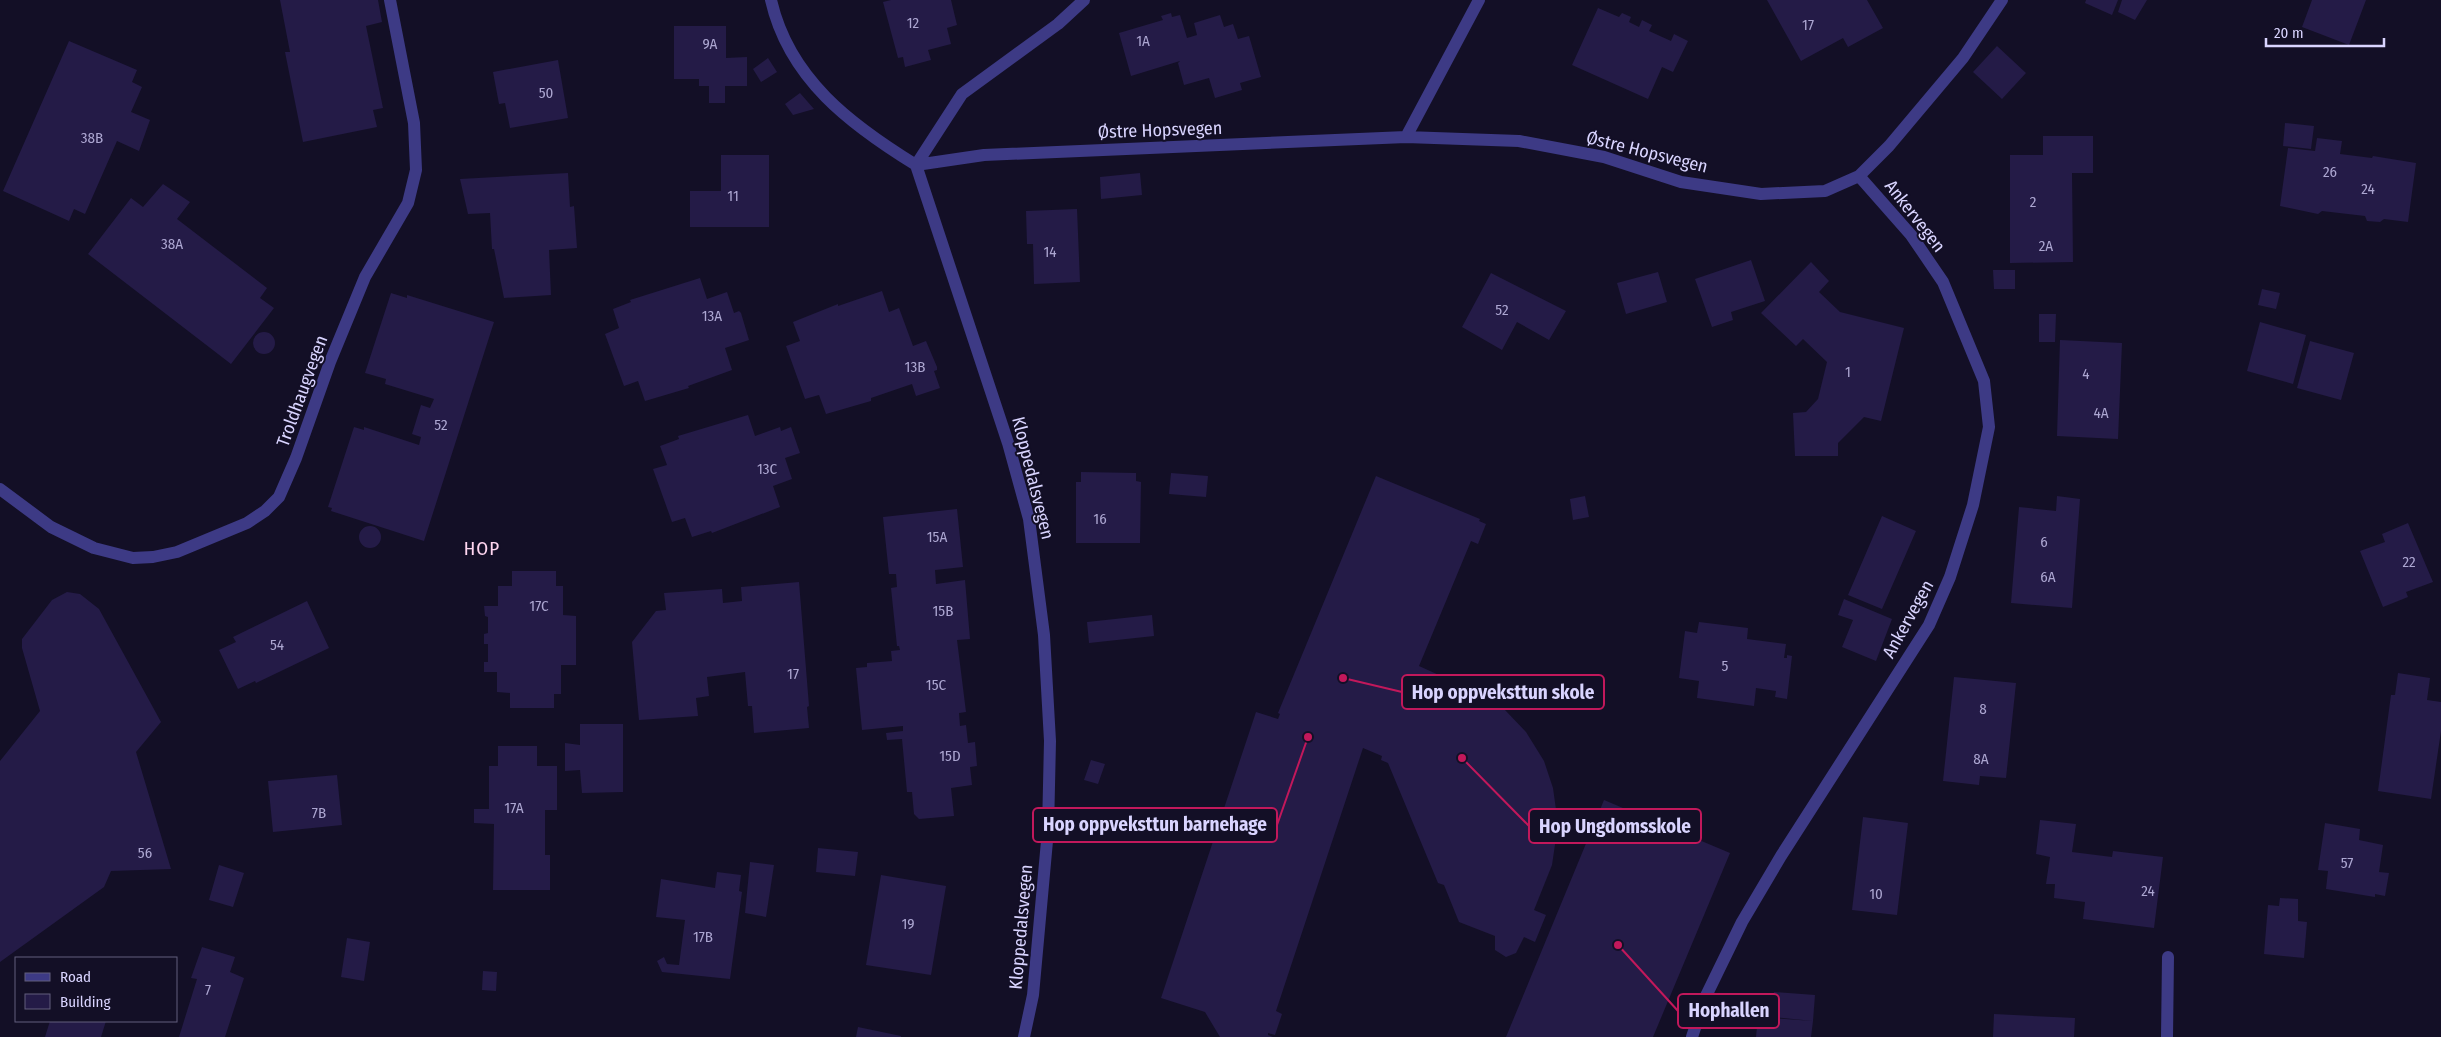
<svg xmlns="http://www.w3.org/2000/svg" width="2441" height="1037" font-family="'Fira Sans Condensed',sans-serif">
  <style>
    .building { fill: #241b47 }
    .lines { fill: none; stroke-linecap: round; stroke-linejoin: round }
    .street { stroke: #3d3a85; stroke-width: 12 }
    .labels { text-anchor: middle; dominant-baseline: central; stroke-width: 4; stroke-linejoin: round; paint-order: stroke }
    .number-label { font-size: 15px; fill: #aca6d1 }
    .street-label { font-size: 18px; fill: #d9d4ff; stroke: #130f26 }
    .neighbourhood-label { font-size: 19px; letter-spacing: 1px; fill: #ffd6f0; stroke: #130f26 }
    .leader { fill: none; stroke: #c2185b; stroke-width: 2 }
    .callout-dot { fill: #c2185b; stroke: #130f26; stroke-width: 2 }
    .callout { fill: #130f26; stroke: #c2185b; stroke-width: 2 }
    .callout-label { font-size: 19px; text-anchor: middle; font-weight: bold; fill: #d9d4ff }
  </style>
  <rect width="100%" height="100%" fill="#130f26"/>
  <path class="building" d="M 280,0 L 378,0 L 382,22 L 366,26 L 383,108 L 373,110 L 377,127 L 303,142 L 285,52 L 290,52 Z
    M 891,0 L 951,0 L 957,25 L 947,28 L 951,44 L 928,50 L 931,60 L 905,67 L 903,57 L 898,58 L 883,2 Z
    M 1767,0 L 1867,0 L 1883,28 L 1848,47 L 1843,38 L 1801,61 Z
    M 2086,0 L 2118,0 L 2112,15 L 2085,3 Z
    M 2122,0 L 2147,0 L 2135,20 L 2118,12 Z
    M 2312,0 L 2366,0 L 2349,45 L 2302,27 Z
    M 1598,8 L 1619,17 L 1622,13 L 1631,17 L 1629,22 L 1639,27 L 1642,20 L 1652,25 L 1649,31 L 1671,41 L 1674,34 L 1688,41 L 1673,72 L 1662,67 L 1648,99 L 1572,65 Z
    M 1171,13 L 1172,17 L 1180,15 L 1187,38 L 1197,35 L 1194,23 L 1220,15 L 1224,27 L 1233,24 L 1238,39 L 1249,36 L 1261,77 L 1240,83 L 1242,90 L 1215,98 L 1209,78 L 1184,85 L 1178,63 L 1180,61 L 1131,76 L 1119,33 L 1163,20 L 1161,16 Z
    M 674,26 L 726,26 L 726,58 L 747,57 L 747,86 L 725,86 L 725,103 L 709,103 L 709,86 L 699,86 L 699,79 L 674,79 Z
    M 69,41 L 137,70 L 132,82 L 142,87 L 131,112 L 150,120 L 139,151 L 117,141 L 85,214 L 74,209 L 69,221 L 3,191 Z
    M 1997,46 L 2026,73 L 2002,99 L 1973,72 Z
    M 768,58 L 777,72 L 761,82 L 753,69 Z
    M 558,60 L 568,118 L 510,128 L 505,103 L 499,104 L 493,72 Z
    M 800,93 L 814,109 L 793,115 L 785,104 Z
    M 2285,123 L 2314,126 L 2311,149 L 2283,146 Z
    M 2043,136 L 2093,136 L 2093,173 L 2072,173 L 2073,262 L 2010,263 L 2010,155 L 2043,155 Z
    M 2317,138 L 2342,141 L 2340,154 L 2372,158 L 2373,156 L 2416,163 L 2408,222 L 2384,219 L 2380,222 L 2367,221 L 2365,216 L 2322,211 L 2318,214 L 2280,206 L 2288,148 L 2315,151 Z
    M 721,155 L 769,155 L 769,227 L 690,227 L 690,191 L 721,191 Z
    M 568,173 L 570,207 L 574,206 L 577,248 L 549,250 L 551,295 L 504,298 L 494,249 L 492,249 L 490,213 L 468,214 L 460,179 Z
    M 1140,173 L 1142,195 L 1101,199 L 1100,177 Z
    M 163,184 L 190,202 L 177,219 L 267,288 L 260,298 L 274,308 L 231,364 L 88,254 L 131,198 L 143,207 Z
    M 1077,209 L 1080,282 L 1034,284 L 1033,244 L 1027,244 L 1026,211 Z
    M 1751,260 L 1765,301 L 1731,312 L 1733,320 L 1712,327 L 1695,279 Z
    M 1811,262 L 1829,281 L 1819,292 L 1840,312 L 1904,328 L 1881,421 L 1864,417 L 1838,443 L 1838,456 L 1795,456 L 1793,413 L 1806,412 L 1818,399 L 1827,362 L 1803,339 L 1796,346 L 1761,313 Z
    M 1993,270 L 2015,270 L 2015,289 L 1994,289 Z
    M 1658,272 L 1667,302 L 1626,314 L 1617,283 Z
    M 1491,273 L 1566,311 L 1549,340 L 1517,322 L 1502,350 L 1462,327 Z
    M 700,278 L 707,299 L 727,292 L 734,313 L 739,311 L 741,313 L 749,340 L 725,348 L 732,370 L 688,386 L 689,388 L 645,401 L 638,381 L 624,386 L 605,334 L 619,328 L 613,309 L 631,302 L 630,300 Z
    M 2262,289 L 2280,293 L 2276,309 L 2258,305 Z
    M 882,291 L 889,312 L 899,308 L 913,346 L 926,341 L 937,367 L 937,370 L 934,371 L 940,388 L 916,396 L 912,384 L 871,398 L 871,401 L 826,414 L 819,395 L 805,399 L 786,346 L 800,341 L 793,322 L 838,304 L 838,306 Z
    M 391,293 L 407,298 L 407,295 L 494,322 L 424,541 L 331,511 L 332,508 L 328,507 L 354,427 L 364,430 L 364,427 L 419,445 L 421,437 L 412,434 L 421,405 L 430,408 L 434,399 L 385,384 L 386,379 L 365,373 Z
    M 2039,314 L 2056,314 L 2055,342 L 2039,342 Z
    M 2260,322 L 2306,335 L 2293,384 L 2247,371 Z
    M253 343a11 11 0 1 1 22 0a11 11 0 1 1-22 0Z
    M 2060,340 L 2122,343 L 2118,439 L 2057,436 Z
    M 2310,341 L 2354,353 L 2341,400 L 2297,388 Z
    M 748,415 L 755,436 L 780,427 L 781,431 L 791,427 L 800,453 L 785,458 L 792,479 L 773,486 L 780,507 L 712,533 L 711,531 L 692,537 L 685,518 L 672,522 L 653,469 L 667,465 L 660,446 L 679,439 L 678,436 Z
    M 1081,472 L 1136,473 L 1136,481 L 1141,482 L 1140,543 L 1076,543 L 1076,482 L 1081,482 Z
    M 1171,473 L 1208,476 L 1206,497 L 1169,494 Z
    M 1376,476 L 1480,519 L 1479,521 L 1486,524 L 1478,544 L 1471,541 L 1419,666 L 1483,695 L 1505,710 L 1526,732 L 1544,761 L 1553,788 L 1558,824 L 1552,865 L 1534,910 L 1546,915 L 1535,942 L 1524,937 L 1516,953 L 1506,957 L 1495,950 L 1495,936 L 1459,922 L 1444,885 L 1438,883 L 1388,763 L 1381,760 L 1382,756 L 1363,748 L 1276,1011 L 1282,1014 L 1275,1035 L 1268,1033 L 1268,1035 L 1273,1037 L 1220,1037 L 1205,1012 L 1161,998 L 1256,712 L 1278,719 L 1280,714 L 1278,713 Z
    M 1585,496 L 1589,517 L 1573,520 L 1570,499 Z
    M 2057,496 L 2080,499 L 2072,608 L 2011,603 L 2019,507 L 2056,511 Z
    M 957,509 L 963,567 L 935,570 L 936,584 L 965,580 L 970,639 L 957,640 L 966,712 L 959,713 L 960,726 L 966,725 L 968,743 L 975,742 L 977,766 L 970,767 L 972,785 L 951,788 L 954,816 L 919,819 L 914,814 L 912,792 L 907,792 L 902,739 L 887,740 L 886,733 L 903,731 L 903,726 L 862,730 L 856,668 L 867,667 L 867,663 L 892,661 L 891,651 L 900,650 L 899,646 L 897,646 L 891,588 L 897,587 L 896,574 L 889,574 L 883,517 Z
    M 1882,516 L 1916,531 L 1882,609 L 1848,595 Z
    M 2408,523 L 2433,582 L 2406,592 L 2408,597 L 2383,607 L 2360,551 L 2385,542 L 2382,534 Z
    M359 537a11 11 0 1 1 22 0a11 11 0 1 1-22 0Z
    M 512,571 L 556,571 L 556,586 L 563,586 L 563,615 L 576,616 L 576,665 L 561,665 L 561,694 L 554,694 L 554,708 L 510,708 L 510,693 L 497,692 L 497,672 L 484,672 L 484,662 L 488,662 L 488,644 L 484,644 L 484,634 L 488,633 L 488,617 L 485,616 L 484,606 L 498,606 L 498,586 L 512,586 Z
    M 799,582 L 809,706 L 807,707 L 809,728 L 754,733 L 752,706 L 748,706 L 745,672 L 707,677 L 709,696 L 696,698 L 698,716 L 639,720 L 632,642 L 656,611 L 666,610 L 664,593 L 722,589 L 723,603 L 742,601 L 741,587 Z
    M 67,592 L 80,594 L 99,609 L 161,722 L 136,752 L 171,869 L 111,871 L 104,887 L 0,962 L 0,761 L 40,711 L 22,648 L 22,639 L 52,600 Z
    M 1844,599 L 1892,619 L 1876,661 L 1842,647 L 1853,620 L 1838,615 Z
    M 307,601 L 329,648 L 256,683 L 255,681 L 238,689 L 219,650 L 236,642 L 233,637 Z
    M 1152,615 L 1154,636 L 1089,643 L 1087,622 Z
    M 1699,622 L 1748,628 L 1747,639 L 1786,644 L 1784,658 L 1787,658 L 1787,655 L 1792,656 L 1787,699 L 1775,697 L 1776,691 L 1756,688 L 1754,706 L 1697,698 L 1699,681 L 1679,678 L 1685,631 L 1697,633 Z
    M 2398,673 L 2430,678 L 2427,700 L 2441,702 L 2441,731 L 2431,799 L 2378,791 L 2391,695 L 2395,695 Z
    M 1954,677 L 2016,683 L 2006,778 L 1980,776 L 1979,785 L 1943,781 Z
    M 580,724 L 623,724 L 623,792 L 582,793 L 580,770 L 565,771 L 565,743 L 580,745 Z
    M 498,746 L 537,746 L 537,766 L 557,766 L 557,810 L 545,810 L 545,855 L 550,855 L 550,890 L 493,890 L 494,824 L 474,823 L 474,809 L 489,809 L 489,766 L 498,766 Z
    M 1091,760 L 1105,764 L 1098,784 L 1084,780 Z
    M 337,775 L 342,825 L 273,832 L 268,781 Z
    M 1604,800 L 1730,853 L 1653,1037 L 1506,1037 Z
    M 1863,817 L 1908,823 L 1897,915 L 1852,910 Z
    M 2040,820 L 2076,824 L 2072,852 L 2112,857 L 2113,851 L 2163,857 L 2154,928 L 2083,919 L 2085,902 L 2054,898 L 2055,884 L 2046,884 L 2050,857 L 2036,854 Z
    M 2325,823 L 2360,829 L 2359,840 L 2383,845 L 2379,872 L 2389,873 L 2385,896 L 2375,894 L 2375,897 L 2326,889 L 2328,871 L 2318,870 Z
    M 818,848 L 858,852 L 855,876 L 816,872 Z
    M 750,862 L 774,865 L 766,917 L 745,913 Z
    M 219,865 L 244,873 L 233,907 L 209,900 Z
    M 717,872 L 741,875 L 739,891 L 742,892 L 730,979 L 662,972 L 657,961 L 664,957 L 667,964 L 679,965 L 685,920 L 656,917 L 661,879 L 715,888 Z
    M 881,875 L 946,886 L 931,975 L 866,965 Z
    M 2280,898 L 2298,899 L 2298,921 L 2307,922 L 2304,958 L 2264,954 L 2268,905 L 2279,906 Z
    M 347,938 L 370,942 L 364,981 L 341,977 Z
    M 202,947 L 235,957 L 230,972 L 244,978 L 225,1037 L 179,1037 L 197,979 L 191,978 Z
    M 483,971 L 497,972 L 496,991 L 482,990 Z
    M 1774,992 L 1815,995 L 1813,1021 L 1772,1017 Z
    M 1994,1014 L 2075,1018 L 2074,1037 L 1993,1037 Z
    M 1758,1017 L 1813,1021 L 1811,1037 L 1756,1037 Z
    M 50,1021 L 106,1021 L 101,1037 L 45,1037 Z
    M 858,1027 L 901,1036 L 901,1037 L 856,1037 Z"/>
  <g class="lines">
    <path class="street" d="M 771,0 C 789,79 851,125 916,165 L 1008,443 L 1029,519 L 1044,635 L 1050,741 L 1048,830 L 1033,995 L 1024,1037
      M 1406,137 L 1479,0
      M 916,165 L 984,155 L 1406,137 L 1519,141 L 1604,157 L 1681,182 L 1761,194 L 1825,191 L 1859,176 L 1889,146 L 1963,58 L 2002,0
      M 916,165 L 962,94 L 1058,24 L 1084,0
      M 0,489 L 51,527 L 94,548 L 133,558 L 153,557 L 177,552 L 247,523 L 265,511 L 279,497 L 296,458 L 330,362 L 365,277 L 408,203 L 416,170 L 414,123 L 390,0
      M 1692,1037 L 1705,998 L 1742,922 L 1781,856 L 1929,625 L 1950,577 L 1973,505 L 1989,427 L 1984,381 L 1943,282 L 1911,235 L 1859,176
      M 2167,1037 L 2168,957"/>
  </g>
  <g class="labels">
    <g class="number-label">
      <text x="913" y="23">12</text>
      <text x="1808" y="25">17</text>
      <text x="1143" y="41">1A</text>
      <text x="710" y="44">9A</text>
      <text x="546" y="93">50</text>
      <text x="92" y="138">38B</text>
      <text x="2330" y="172">26</text>
      <text x="2368" y="189">24</text>
      <text x="733" y="196">11</text>
      <text x="2033" y="202">2</text>
      <text x="172" y="244">38A</text>
      <text x="2046" y="246">2A</text>
      <text x="1050" y="252">14</text>
      <text x="1502" y="310">52</text>
      <text x="712" y="316">13A</text>
      <text x="915" y="367">13B</text>
      <text x="1848" y="372">1</text>
      <text x="2086" y="374">4</text>
      <text x="2101" y="413">4A</text>
      <text x="441" y="425">52</text>
      <text x="767" y="469">13C</text>
      <text x="1100" y="519">16</text>
      <text x="937" y="537">15A</text>
      <text x="2044" y="542">6</text>
      <text x="2409" y="562">22</text>
      <text x="2048" y="577">6A</text>
      <text x="539" y="606">17C</text>
      <text x="943" y="611">15B</text>
      <text x="277" y="645">54</text>
      <text x="1725" y="666">5</text>
      <text x="793" y="674">17</text>
      <text x="936" y="685">15C</text>
      <text x="1983" y="709">8</text>
      <text x="950" y="756">15D</text>
      <text x="1981" y="759">8A</text>
      <text x="514" y="808">17A</text>
      <text x="319" y="813">7B</text>
      <text x="145" y="853">56</text>
      <text x="2347" y="863">57</text>
      <text x="2148" y="891">24</text>
      <text x="1876" y="894">10</text>
      <text x="908" y="924">19</text>
      <text x="703" y="937">17B</text>
      <text x="208" y="990">7</text>
    </g>
    <g class="street-label">
      <text transform="translate(1160 130) rotate(-2)">Østre Hopsvegen</text>
      <text transform="translate(1647 152) rotate(14)">Østre Hopsvegen</text>
      <text transform="translate(1915 216) rotate(52)">Ankervegen</text>
      <text transform="translate(302 391) rotate(-70)">Troldhaugvegen</text>
      <text transform="translate(1033 478) rotate(76)">Kloppedalsvegen</text>
      <text transform="translate(1908 619) rotate(-61)">Ankervegen</text>
      <text transform="translate(1021 927) rotate(-85)">Kloppedalsvegen</text>
    </g>
    <g class="neighbourhood-label">
      <text x="482" y="548">HOP</text>
    </g>
  </g>
  <path class="leader" d="M1343 678L1402 692M1308 737L1277 825M1462 758L1529 826M1618 945L1678 1011"/>
  <g class="callout-dot">
    <circle cx="1343" cy="678" r="5"/>
    <circle cx="1308" cy="737" r="5"/>
    <circle cx="1462" cy="758" r="5"/>
    <circle cx="1618" cy="945" r="5"/>
  </g>
  <g class="callout">
    <rect x="1402" y="675" width="202" height="34" rx="5"/>
    <rect x="1033" y="808" width="244" height="34" rx="5"/>
    <rect x="1529" y="809" width="172" height="34" rx="5"/>
    <rect x="1678" y="994" width="101" height="34" rx="5"/>
  </g>
  <g class="callout-label">
    <text x="1503" y="699">Hop oppveksttun skole</text>
    <text x="1155" y="831">Hop oppveksttun barnehage</text>
    <text x="1615" y="833">Hop Ungdomsskole</text>
    <text x="1729" y="1017">Hophallen</text>
  </g>
  <rect x="15" y="957" width="162" height="65" fill="#130f26" stroke="#625e7d"/>
  <rect x="25" y="973" width="25" height="8" fill="#3d3a85" stroke="#625e7d"/>
  <text x="60" y="982" font-size="15" fill="#d9d4ff">Road</text>
  <rect x="25" y="994" width="25" height="15" fill="#241b47" stroke="#625e7d"/>
  <text x="60" y="1007" font-size="15" fill="#d9d4ff">Building</text>
  <path d="M2266 38v8h118v-8" fill="none" stroke="#d9d4ff" stroke-width="2.5"/>
  <text x="2274" y="38" font-size="15" fill="#d9d4ff" stroke="#130f26" stroke-width="4" paint-order="stroke">20 m</text>
</svg>
